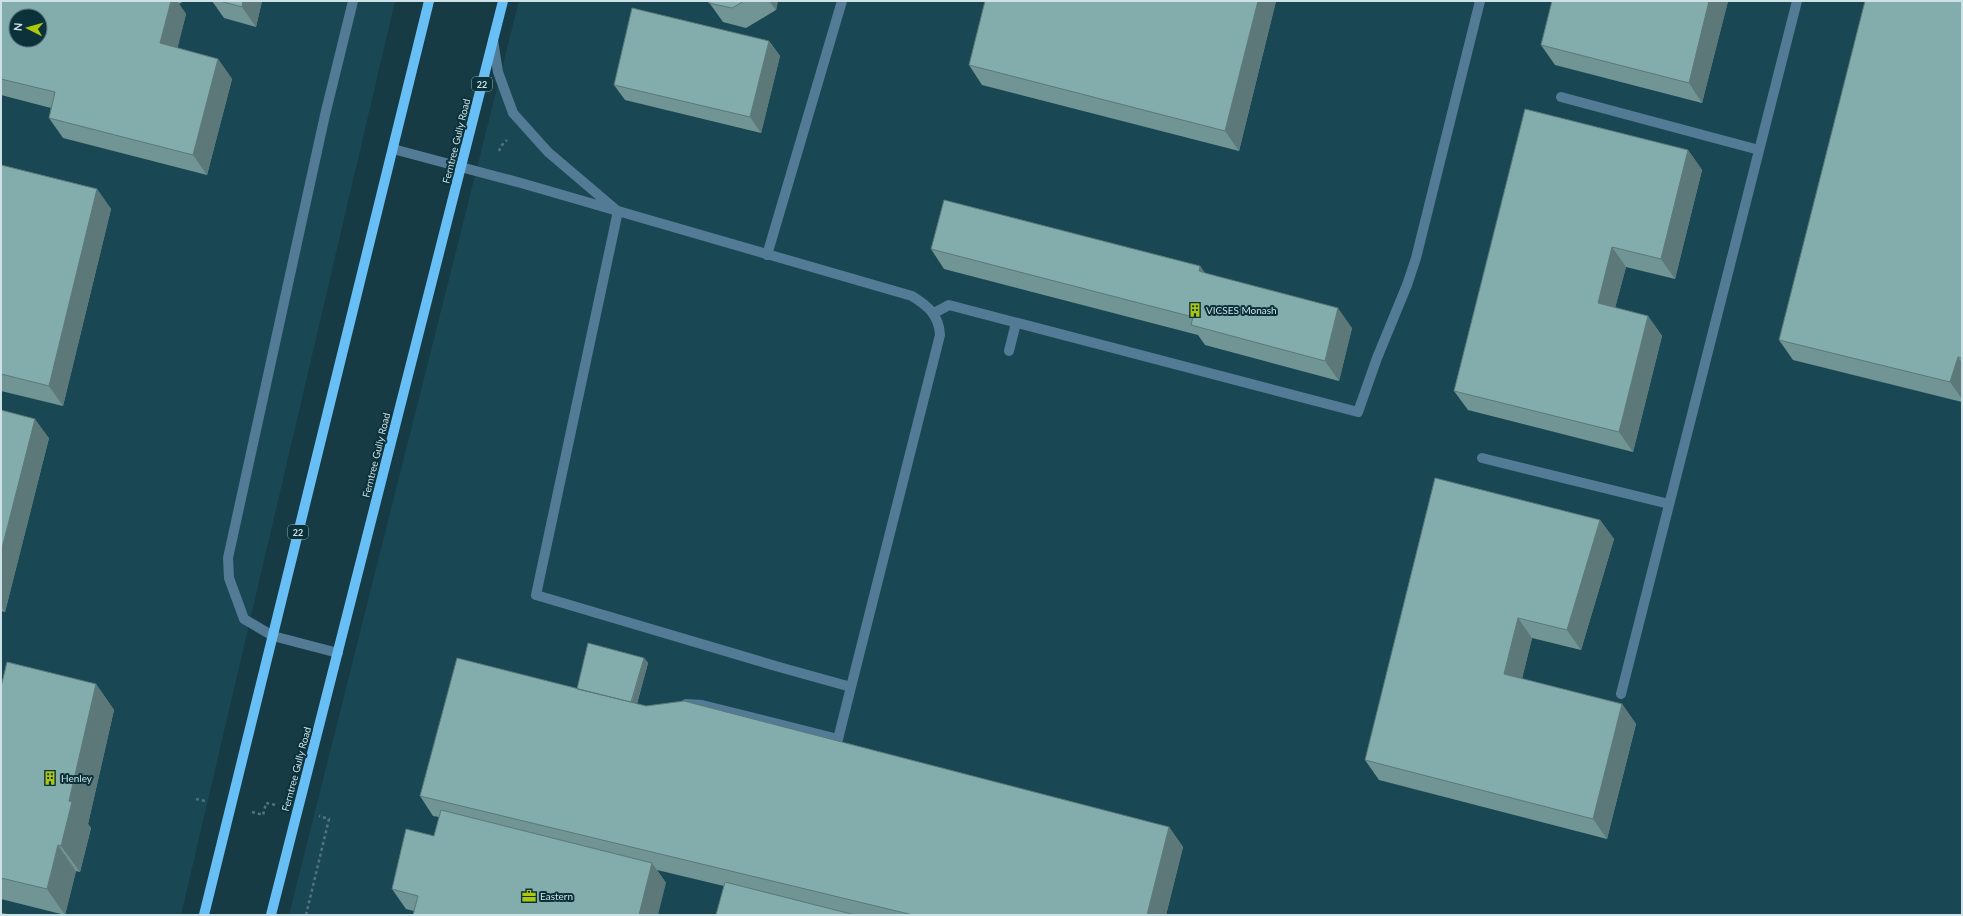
<svg xmlns="http://www.w3.org/2000/svg" width="1963" height="916" font-family="Lato,sans-serif">
  <style>
    .built { fill: #194854; fill-rule: evenodd }
    .lines { fill: none; stroke-linecap: round; stroke-linejoin: round }
    .path { stroke: #54727b; stroke-width: 2.5; stroke-dasharray: 3 3; stroke-linecap: butt }
    .minor { stroke: #537b95; stroke-width: 10 }
    .major { stroke: #68bff5; stroke-width: 10 }
    .wall { fill: #719495 }
    .shaded-wall { fill: #5c7879 }
    .building { fill: #83acad; stroke: #5c7879; fill-rule: evenodd }
    .labels { text-anchor: middle; dominant-baseline: central; stroke-width: 4; stroke-linejoin: round; paint-order: stroke }
    .shield { fill: #0b313a; stroke: #94acb3; stroke-width: 1 }
    .shield-label { font-size: 9px; font-weight: bold; fill: #cee1e7 }
    .street-label { font-size: 10px; fill: #cee1e7; stroke: #0b313a }
    .poi-label { font-size: 10px; fill: #cee1e7; stroke: #0b313a; text-anchor: start }
  </style>
  <rect width="100%" height="100%" fill="#173b45"/>
  <path class="built" d="M 1,1 L 395,1 L 181,915 L 1,915 ZM 16,16 L 40,16 L 40,40 L 16,40 Z
    M 519,1 L 1962,1 L 1962,915 L 289,915 Z"/>
  <g class="lines">
    <path class="path" d="M 499,151 L 501,146 L 507,140
      M 196,799 L 205,801
      M 252,812 L 263,815 L 266,803 L 276,805
      M 306,915 L 329,819 L 319,816"/>
    <path class="minor" d="M 493,40 L 498,72 L 513,113 L 548,152 L 615,209
      M 1561,97 L 1759,150
      M 393,149 L 521,183 L 912,296 C 928,306 939,315 940,335 L 851,687 L 779,667 L 536,595 L 618,211
      M 767,255 L 842,1
      M 934,313 L 949,305 L 1358,412 L 1377,358 L 1407,285 L 1416,258 L 1480,1
      M 1009,351 L 1016,323
      M 1482,458 L 1669,504
      M 338,653 L 273,636 L 244,619 L 229,578 L 228,558 L 325,115 L 353,1
      M 1621,694 L 1797,1
      M 686,704 L 702,705 L 838,739 L 851,687"/>
    <path class="major" d="M 204,915 L 429,1
      M 271,915 L 503,1"/>
  </g>
  <path class="wall" d="M 1,1 L 184,1 L 179,4 L 186,14 L 177,48 L 218,59 L 232,79 L 207,175 L 63,138 L 49,118 L 51,108 L 1,95 Z
    M 212,1 L 262,1 L 256,27 L 224,18 Z
    M 708,1 L 778,1 L 776,10 L 746,28 L 723,22 Z
    M 1276,1 L 1239,151 L 982,85 L 969,65 Z
    M 1552,1 L 1728,1 L 1702,103 L 1555,65 L 1541,45 Z
    M 1962,1 L 1962,402 L 1793,360 L 1779,340 Z
    M 769,41 L 780,56 L 761,133 L 625,100 L 614,85 Z
    M 1688,150 L 1702,170 L 1675,279 L 1626,267 L 1615,308 L 1648,316 L 1662,336 L 1633,452 L 1468,410 L 1454,391 Z
    M 1,165 L 97,189 L 111,209 L 63,406 L 1,391 Z
    M 931,249 L 1200,266 L 1205,273 L 1352,328 L 1339,381 L 1205,345 L 1198,335 L 944,269 Z
    M 1,410 L 49,438 L 5,612 L 1,611 Z
    M 1600,520 L 1614,539 L 1581,650 L 1532,638 L 1522,679 L 1622,704 L 1636,724 L 1607,839 L 1379,780 L 1365,760 Z
    M 644,658 L 648,663 L 637,704 L 1169,827 L 1183,847 L 1166,915 L 716,915 L 724,886 L 657,870 L 666,883 L 414,911 L 406,909 L 392,889 L 434,836 L 439,817 L 433,816 L 420,796 Z
    M 96,684 L 114,710 L 88,824 L 91,828 L 80,872 L 76,871 L 65,915 L 1,899 L 1,687 Z"/>
  <path class="shaded-wall" d="M 171,1 L 177,1 L 186,14 L 174,63 L 160,43 Z
    M 243,1 L 262,1 L 256,27 L 242,7 Z
    M 769,1 L 778,1 L 776,10 Z
    M 1258,1 L 1276,1 L 1239,151 L 1225,131 Z
    M 1709,1 L 1728,1 L 1702,103 L 1689,83 Z
    M 769,41 L 780,56 L 761,133 L 750,117 Z
    M 218,59 L 232,79 L 207,175 L 193,155 Z
    M 1688,150 L 1702,170 L 1675,279 L 1661,259 Z
    M 97,189 L 111,209 L 63,406 L 49,386 Z
    M 1612,247 L 1626,267 L 1611,323 L 1598,303 Z
    M 1200,266 L 1214,286 L 1199,271 Z
    M 1338,308 L 1352,328 L 1339,381 L 1325,361 Z
    M 1648,316 L 1662,336 L 1633,452 L 1619,432 Z
    M 1958,357 L 1962,363 L 1962,399 L 1950,382 Z
    M 35,419 L 49,438 L 5,612 L 1,607 L 1,552 Z
    M 1600,520 L 1614,539 L 1581,650 L 1567,630 Z
    M 1518,618 L 1532,638 L 1518,694 L 1504,674 Z
    M 644,658 L 648,663 L 633,718 L 629,713 Z
    M 96,684 L 114,710 L 88,824 L 91,828 L 80,872 L 61,846 L 69,801 Z
    M 1622,704 L 1636,724 L 1607,839 L 1593,819 Z
    M 1169,827 L 1183,847 L 1166,915 L 1147,915 Z
    M 58,845 L 76,871 L 65,915 L 47,889 Z
    M 652,863 L 666,883 L 658,915 L 639,915 Z"/>
  <path class="building" d="M 1,1 L 171,1 L 160,43 L 218,59 L 193,155 L 49,118 L 55,92 L 1,79 ZM 16,16 L 40,16 L 40,40 L 16,40 Z
    M 220,1 L 243,1 L 242,7 Z
    M 708,1 L 744,1 L 732,8 L 709,3 Z
    M 985,1 L 1258,1 L 1225,131 L 969,65 Z
    M 1552,1 L 1709,1 L 1689,83 L 1541,45 Z
    M 1865,1 L 1962,1 L 1962,358 L 1958,357 L 1950,382 L 1779,340 Z
    M 632,8 L 769,41 L 750,117 L 614,85 Z
    M 1525,109 L 1688,150 L 1661,259 L 1612,247 L 1598,303 L 1648,316 L 1619,432 L 1454,391 Z
    M 1,165 L 97,189 L 49,386 L 1,374 Z
    M 944,200 L 1200,266 L 1199,271 L 1205,273 L 1338,308 L 1325,361 L 1191,325 L 1193,317 L 931,249 Z
    M 1,410 L 35,419 L 1,552 Z
    M 1435,478 L 1600,520 L 1567,630 L 1518,618 L 1504,674 L 1622,704 L 1593,819 L 1365,760 Z
    M 588,643 L 644,658 L 631,702 L 577,689 Z
    M 457,658 L 646,706 L 684,701 L 1169,827 L 1147,915 L 913,915 L 420,796 Z
    M 7,662 L 96,684 L 69,801 L 72,802 L 61,846 L 58,845 L 47,889 L 1,878 L 1,687 Z
    M 441,810 L 652,863 L 639,915 L 413,915 L 418,896 L 392,889 L 406,829 L 434,836 Z
    M 725,882 L 855,915 L 716,915 Z
    M 1,913 L 10,915 L 1,915 Z"/>
  <defs>
    <symbol id="building-bare" viewBox="-9 -9 18 18"><path d="M-4-6H4V6H1V3H-1V6H-4ZM-2.5-4.3h1.7v1.8h-1.7ZM.8-4.3h1.7v1.8H.8ZM-2.5-1h1.7V.8h-1.7ZM.8-1h1.7V.8H.8Z" fill="#adc60e" stroke="#0b313a" stroke-width="2.5" paint-order="stroke"/></symbol>
    <symbol id="office-bare" viewBox="-9 -9 18 18"><path d="M-6-3h4V-5.5h4V-3h4V5H-6ZM-1-4.5V-3h2v-1.5ZM-6 0V1H6V0Z" fill="#adc60e" stroke="#0b313a" stroke-width="2.5" paint-order="stroke"/></symbol>
  </defs>
  <g fill-rule="evenodd">
    <use href="#building-bare" x="1185" y="300" width="20" height="20"/>
    <use href="#building-bare" x="40" y="768" width="20" height="20"/>
    <use href="#office-bare" x="519" y="886" width="20" height="20"/>
  </g>
  <g class="labels">
    <g class="shield">
      <rect x="472" y="77" width="20" height="14" rx="3"/>
      <rect x="288" y="525" width="20" height="14" rx="3"/>
    </g>
    <g class="shield-label">
      <text x="482" y="84">22</text>
      <text x="298" y="532">22</text>
    </g>
    <g class="street-label">
      <text transform="translate(456 141) rotate(-76)">Ferntree Gully Road</text>
      <text transform="translate(376 455) rotate(-76)">Ferntree Gully Road</text>
      <text transform="translate(296 769) rotate(-75)">Ferntree Gully Road</text>
    </g>
    <g class="poi-label">
      <text x="1206" y="310">VICSES Monash</text>
      <text x="61" y="778">Henley</text>
      <text x="540" y="896">Eastern</text>
    </g>
  </g>
  <rect width="1963" height="916" fill="none" stroke="#cee1e7" stroke-width="4"/>
  <g transform="translate(28 28) rotate(276)"><circle r="19" fill="#0b313a" stroke="#59777f"/>
  <path d="M0-3L7 15L0 10L-7 15Z" fill="#adc60e"/>
  <text y="-6" font-size="11" font-weight="bold" text-anchor="middle" fill="#cee1e7">N</text>
  </g>
</svg>
